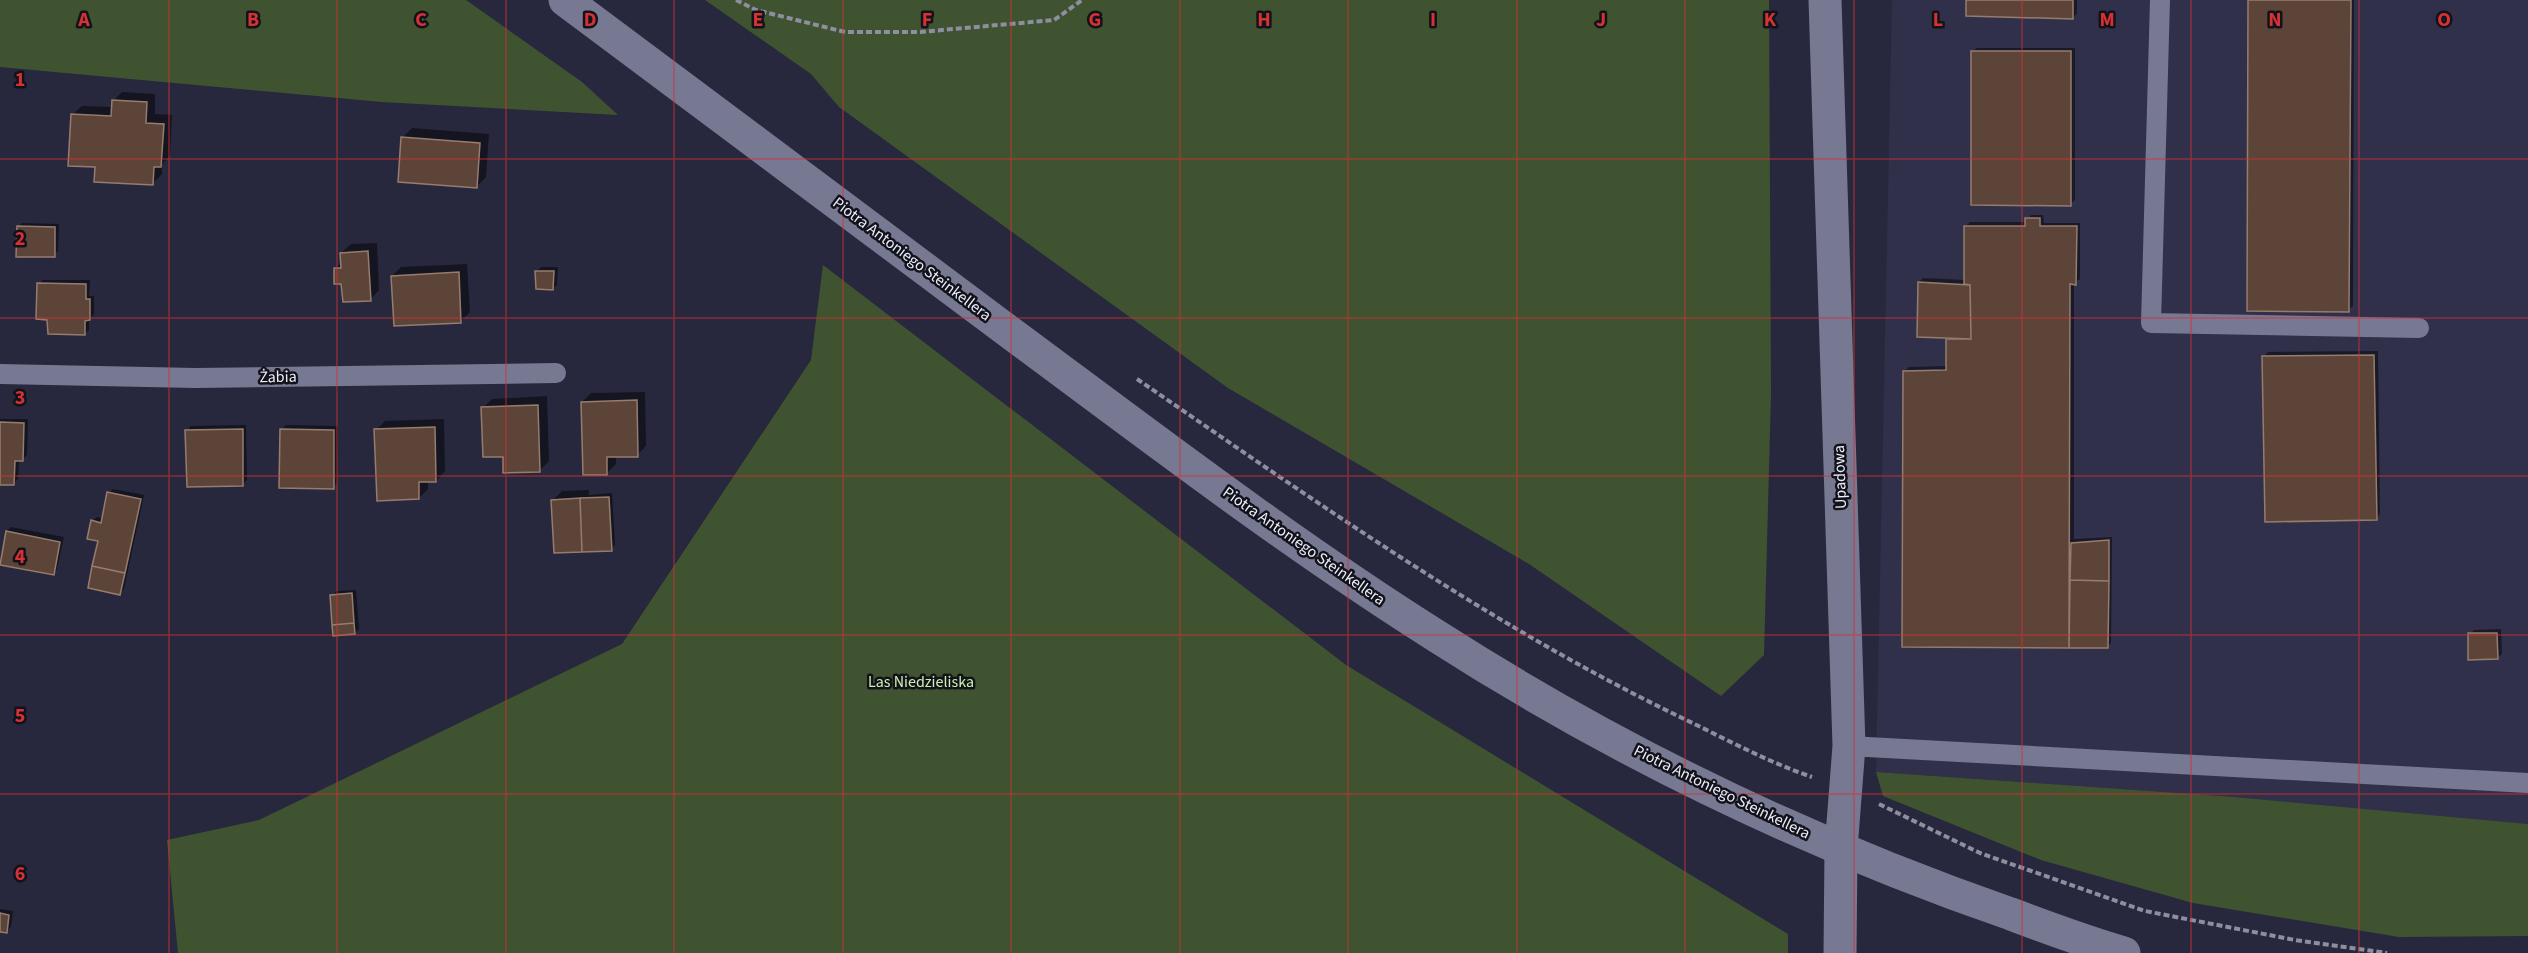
<svg xmlns="http://www.w3.org/2000/svg" width="2528" height="953" font-family="'Source Sans 3',sans-serif">
  <style>
    .built { fill: #30304b }
    .green { fill: #405330 }
    .shadow { fill: #0007 }
    .building { fill: #5c4538; stroke: #967c6e; stroke-width: 1.5 }
    .lines { fill: none; stroke-linecap: round; stroke-linejoin: round }
    .path { stroke: #8d8e9f; stroke-width: 4; stroke-dasharray: 6 3; stroke-linecap: butt }
    .service { stroke: #777892; stroke-width: 20 }
    .minor { stroke: #777892; stroke-width: 33 }
    .tertiary { stroke: #777892; stroke-width: 33 }
    .grid { fill: none; stroke: #d73233; stroke-width: 1.5; stroke-opacity: 0.55 }
    .labels { text-anchor: middle; dominant-baseline: central; stroke-width: 5; stroke-linejoin: round; paint-order: stroke }
    .street-label { font-size: 16px; fill: #ecedfb; stroke: #12121b }
    .park-label { font-size: 16px; fill: #cbf0af; stroke: #12121b }
    .grid-label { font-size: 20px; text-anchor: middle; font-weight: bold; fill: #d73233; stroke: #12121b; stroke-width: 5; stroke-linejoin: round; paint-order: stroke }
  </style>
  <rect width="100%" height="100%" fill="#27283d"/>
  <path class="built" d="M 1892,0 L 2528,0 L 2528,824 L 2235,797 L 1876,772 Z"/>
  <path class="green" d="M 0,0 L 466,0 L 582,82 L 618,115 L 382,102 L 0,67 Z
    M 705,0 L 1769,0 L 1771,394 L 1764,655 L 1721,696 L 1529,564 L 1228,388 L 839,107 L 811,74 Z
    M 823,265 L 1346,665 L 1788,934 L 1788,953 L 178,953 L 167,840 L 259,820 L 622,644 L 811,360 Z
    M 1876,772 L 2235,797 L 2528,824 L 2528,936 L 2399,937 L 2193,903 L 2041,860 L 1883,796 Z"/>
  <path class="shadow" d="M 1968,0 L 2077,0 L 2077,13 L 2073,18 Z
    M 2250,0 L 2354,0 L 2353,306 L 2348,310 Z
    M 1977,48 L 2075,48 L 2075,200 L 2070,204 L 1972,52 Z
    M 122,92 L 155,94 L 155,114 L 172,115 L 170,156 L 162,164 L 162,174 L 153,183 L 96,165 L 72,115 L 82,106 L 113,107 L 113,101 Z
    M 412,128 L 489,134 L 486,177 L 477,186 L 403,137 Z
    M 2031,215 L 2043,215 L 2044,223 L 2080,223 L 2080,279 L 2074,283 L 2074,539 L 2112,537 L 2111,643 L 2107,647 L 1903,645 L 1904,372 L 1909,367 L 1947,366 L 1948,337 L 1919,282 L 1923,278 L 1966,280 L 1966,226 L 1970,222 L 2026,222 Z
    M 22,223 L 59,224 L 58,251 L 54,255 L 18,227 Z
    M 377,243 L 379,290 L 370,300 L 335,269 L 342,262 L 341,253 L 351,244 Z
    M 467,264 L 470,312 L 461,321 L 392,276 L 401,267 Z
    M 541,267 L 558,267 L 557,285 L 552,289 L 536,272 Z
    M 43,280 L 90,280 L 89,296 L 94,296 L 94,314 L 89,320 L 89,330 L 84,334 L 49,318 L 39,284 Z
    M 2378,351 L 2380,514 L 2376,519 L 2264,356 L 2268,352 Z
    M 645,392 L 646,446 L 637,455 L 616,456 L 616,464 L 607,473 L 582,402 L 591,393 Z
    M 547,396 L 549,461 L 540,470 L 504,455 L 483,408 L 492,399 Z
    M 0,419 L 28,419 L 27,455 L 23,459 L 19,459 L 18,479 L 14,483 L 0,483 Z
    M 444,419 L 445,471 L 436,481 L 428,481 L 428,489 L 419,498 L 376,430 L 385,421 Z
    M 246,425 L 247,480 L 243,484 L 187,431 L 191,426 Z
    M 286,425 L 338,426 L 337,483 L 333,487 L 281,430 Z
    M 113,489 L 144,495 L 124,589 L 120,593 L 92,521 L 97,517 L 104,518 L 109,493 Z
    M 589,490 L 589,495 L 612,493 L 615,545 L 611,549 L 553,500 L 562,491 Z
    M 11,527 L 64,537 L 57,569 L 53,574 L 0,564 L 7,531 Z
    M 356,590 L 359,629 L 355,633 L 332,596 L 336,591 Z
    M 2501,629 L 2502,654 L 2497,658 L 2470,634 L 2474,630 Z
    M 0,909 L 13,911 L 11,927 L 6,931 L 0,930 Z"/>
  <path class="building" d="M 1966,0 L 2073,0 L 2073,19 L 1966,16 Z
    M 2248,0 L 2351,0 L 2349,312 L 2247,311 Z
    M 1971,51 L 2071,51 L 2071,206 L 1971,205 Z
    M 112,100 L 147,102 L 146,123 L 164,124 L 161,167 L 154,167 L 153,185 L 94,182 L 95,167 L 68,166 L 71,114 L 111,116 Z
    M 401,137 L 480,143 L 477,188 L 398,182 Z
    M 2025,218 L 2040,218 L 2040,226 L 2077,226 L 2076,285 L 2070,284 L 2069,648 L 1902,647 L 1903,371 L 1946,370 L 1946,339 L 1971,339 L 1970,285 L 1964,284 L 1964,226 L 2025,226 Z
    M 17,226 L 55,227 L 55,257 L 16,257 Z
    M 368,251 L 371,301 L 343,302 L 341,284 L 334,284 L 334,268 L 341,268 L 340,253 Z
    M 535,271 L 554,271 L 553,290 L 536,289 Z
    M 459,272 L 461,323 L 394,326 L 391,276 Z
    M 1918,282 L 1970,285 L 1971,339 L 1917,337 Z
    M 37,283 L 86,284 L 86,299 L 90,299 L 90,320 L 85,321 L 85,335 L 48,334 L 47,320 L 36,319 Z
    M 2374,355 L 2377,520 L 2265,522 L 2262,356 Z
    M 637,400 L 638,457 L 607,457 L 607,475 L 583,475 L 581,402 Z
    M 538,405 L 540,472 L 503,473 L 503,457 L 483,457 L 481,407 Z
    M 0,422 L 24,423 L 23,461 L 15,461 L 14,485 L 0,485 Z
    M 435,427 L 436,482 L 419,482 L 419,499 L 377,501 L 374,429 Z
    M 243,429 L 243,486 L 187,487 L 185,430 Z
    M 280,429 L 334,430 L 334,489 L 279,488 Z
    M 107,492 L 141,499 L 125,573 L 92,566 L 98,541 L 87,539 L 91,520 L 101,523 Z
    M 609,497 L 612,551 L 582,552 L 580,498 Z
    M 580,498 L 582,552 L 554,553 L 551,500 Z
    M 6,531 L 60,542 L 54,575 L 0,565 Z
    M 2109,540 L 2109,581 L 2070,580 L 2071,543 Z
    M 92,566 L 125,573 L 120,595 L 88,588 Z
    M 2070,580 L 2109,581 L 2108,648 L 2069,648 Z
    M 352,593 L 354,623 L 332,625 L 330,595 Z
    M 354,623 L 355,634 L 333,636 L 332,625 Z
    M 2468,633 L 2497,633 L 2498,659 L 2468,660 Z
    M 0,913 L 9,915 L 7,933 L 0,932 Z"/>
  <g class="lines">
    <path class="path" d="M 736,0 L 756,10 L 845,32 L 920,32 L 1054,20 L 1082,0
      M 1137,379 C 1312,499 1485,622 1676,715 C 1720,736 1765,761 1812,777
      M 1879,804 L 1980,853 L 2145,911 L 2295,940 L 2387,953"/>
    <path class="service" d="M 2160,0 L 2151,323 L 2419,328
      M 0,374 L 196,378 L 556,373
      M 1849,746 L 2528,783"/>
    <path class="minor" d="M 1840,953 L 1841,849"/>
    <path class="tertiary" d="M 565,0 C 715,112 866,225 1016,337 C 1155,440 1292,545 1438,637 C 1616,751 1811,845 2011,914 C 2048,928 2086,942 2124,953
      M 1825,0 L 1849,746 L 1841,849"/>
  </g>
  <path class="grid" d="M 169,0 L 169,953M 337,0 L 337,953M 506,0 L 506,953M 674,0 L 674,953M 843,0 L 843,953M 1011,0 L 1011,953M 1180,0 L 1180,953M 1348,0 L 1348,953M 1517,0 L 1517,953M 1685,0 L 1685,953M 1854,0 L 1854,953M 2022,0 L 2022,953M 2191,0 L 2191,953M 2359,0 L 2359,953M 0,159 L 2528,159M 0,318 L 2528,318M 0,476 L 2528,476M 0,635 L 2528,635M 0,794 L 2528,794"/>
  <g class="labels">
    <g class="street-label">
      <text transform="translate(912 259) rotate(37)">Piotra Antoniego Steinkellera</text>
      <text transform="translate(278 377) rotate(-1)">Żabia</text>
      <text transform="translate(1840 477) rotate(-92)">Upadowa</text>
      <text transform="translate(1304 546) rotate(35)">Piotra Antoniego Steinkellera</text>
      <text transform="translate(1722 792) rotate(26)">Piotra Antoniego Steinkellera</text>
    </g>
    <g class="park-label">
      <text x="921" y="682">Las Niedzieliska</text>
    </g>
  </g>
  <g class="grid-label">
    <text x="84" y="26">A</text>
    <text x="253" y="26">B</text>
    <text x="421" y="26">C</text>
    <text x="590" y="26">D</text>
    <text x="758" y="26">E</text>
    <text x="927" y="26">F</text>
    <text x="1095" y="26">G</text>
    <text x="1264" y="26">H</text>
    <text x="1433" y="26">I</text>
    <text x="1601" y="26">J</text>
    <text x="1770" y="26">K</text>
    <text x="1938" y="26">L</text>
    <text x="2107" y="26">M</text>
    <text x="2275" y="26">N</text>
    <text x="2444" y="26">O</text>
    <text x="20" y="86">1</text>
    <text x="20" y="245">2</text>
    <text x="20" y="404">3</text>
    <text x="20" y="563">4</text>
    <text x="20" y="722">5</text>
    <text x="20" y="880">6</text>
  </g>
</svg>
